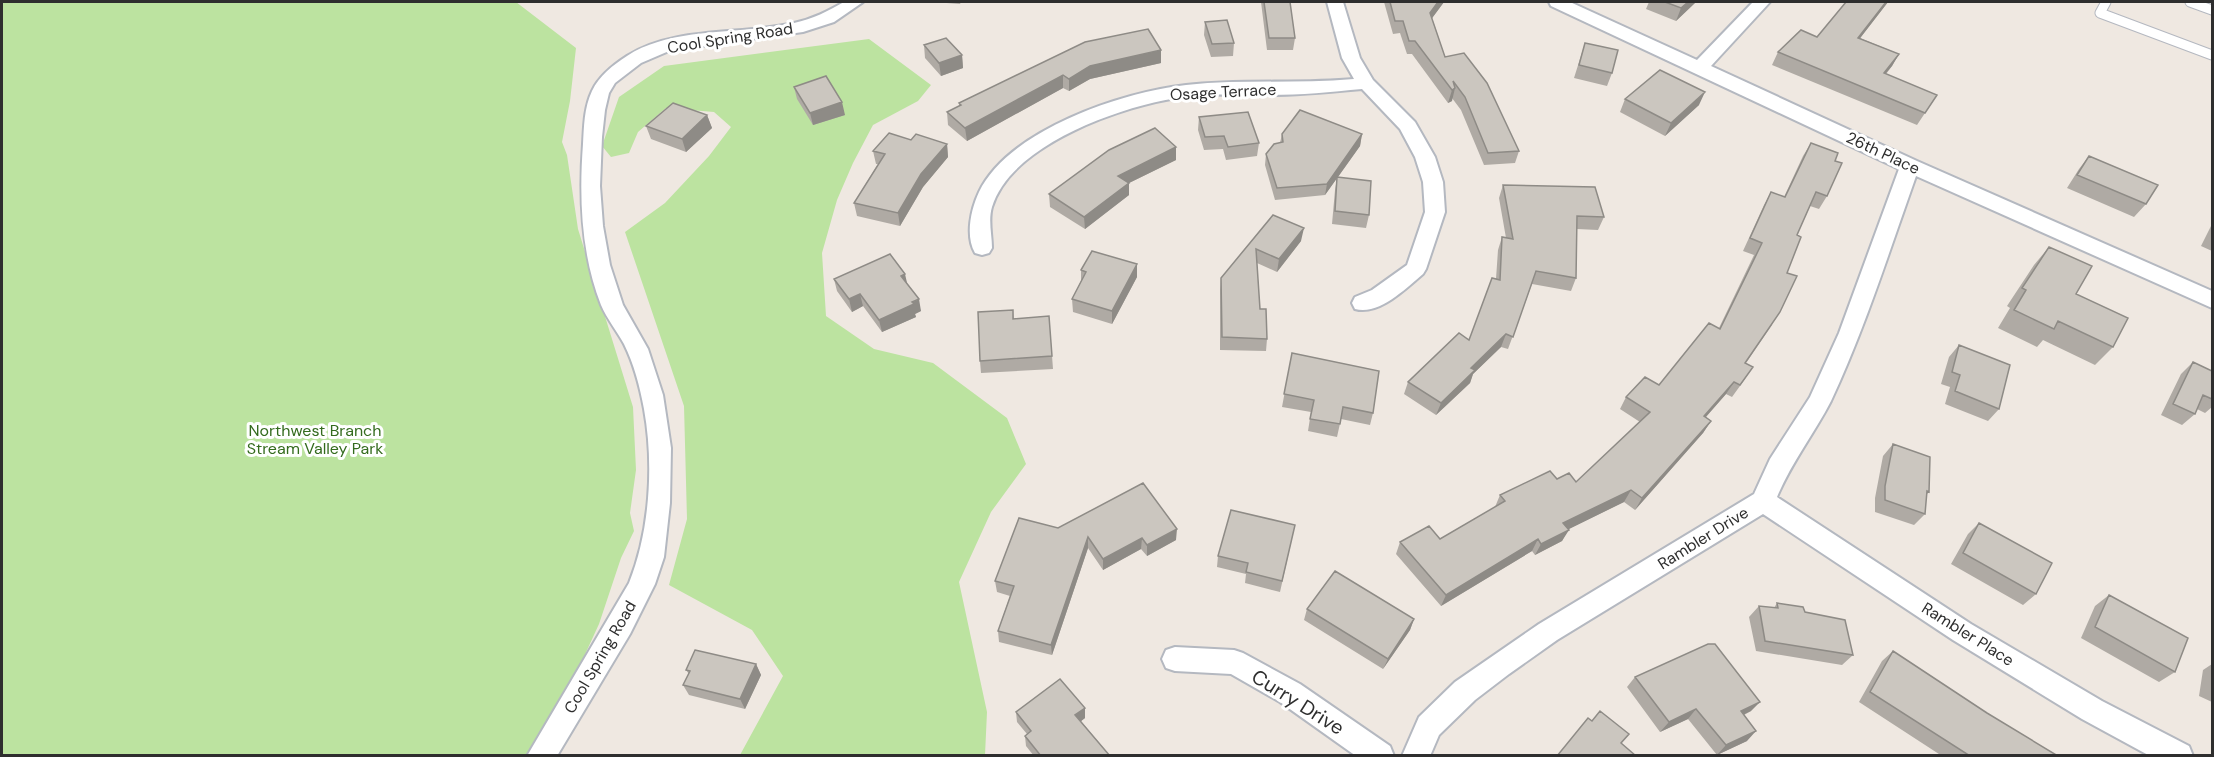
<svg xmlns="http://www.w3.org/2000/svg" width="2214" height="757" font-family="'DM Sans',sans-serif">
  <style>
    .green { fill: #bce3a0 }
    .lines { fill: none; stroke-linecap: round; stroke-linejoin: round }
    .service-casing { stroke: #b4b8c0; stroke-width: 11 }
    .minor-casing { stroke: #b4b8c0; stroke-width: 4 }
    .service { stroke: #fff; stroke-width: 9 }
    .minor { fill: #fff; fill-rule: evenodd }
    .wall { fill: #afaaa4 }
    .shaded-wall { fill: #8e8b86 }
    .building { fill: #cbc6bf; stroke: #8e8b86; stroke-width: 1.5 }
    .labels { text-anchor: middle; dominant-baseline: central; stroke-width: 6; stroke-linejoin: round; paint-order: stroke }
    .street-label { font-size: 16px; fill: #2e2e2e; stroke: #fff }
    .park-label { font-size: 16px; fill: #346b1e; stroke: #fff }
    .near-street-label { font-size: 20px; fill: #2e2e2e; stroke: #fff }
  </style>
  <rect width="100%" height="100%" fill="#efe8e1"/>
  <path class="green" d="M 2,2 L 516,2 L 576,48 L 570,101 L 562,142 L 567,155 L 578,229 L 633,407 L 636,470 L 630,513 L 634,531 L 621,558 L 599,624 L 576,674 L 529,755 L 2,755 Z
    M 869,39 L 931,85 L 918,101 L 873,125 L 853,163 L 837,200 L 822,253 L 826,316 L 874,349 L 933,363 L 1007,418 L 1026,464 L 991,512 L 959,582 L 987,712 L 985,755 L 740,755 L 783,676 L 752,630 L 669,585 L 687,519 L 684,406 L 625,232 L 665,203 L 709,156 L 731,127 L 714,112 L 666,108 L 638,132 L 629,153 L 611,157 L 602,146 L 619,97 L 664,66 Z"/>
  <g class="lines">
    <defs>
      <path id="service" d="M 2106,2 L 2100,13 L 2212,55
        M 2190,2 L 2212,10"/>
      <path id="minor" d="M 844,2 L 863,2 L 834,22 L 803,32 L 669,51 L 641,63 L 615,83 L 609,93 L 605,110 L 602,137 L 600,186 L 603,226 L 610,265 L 623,305 L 648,349 L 663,395 L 671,448 L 670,503 L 664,557 L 655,584 L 630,634 L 557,756 L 527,756 L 629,583 C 650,531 654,464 644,409 C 640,387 634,364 624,344 C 617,331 607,319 601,305 C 581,254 579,198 583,144 C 584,127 584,108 592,91 C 599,76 613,65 627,56 C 673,26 742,35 794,23 C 813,19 828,11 844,2 Z
        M 1327,2 L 1343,2 L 1360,58 L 1373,80 L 1415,122 L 1435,157 L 1443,182 L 1445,212 L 1426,269 L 1423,274 C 1406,288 1379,316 1355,309 L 1352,303 L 1355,297 L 1372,290 L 1407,265 L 1425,212 L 1423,182 L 1415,157 L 1400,129 L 1362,89 C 1331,92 1301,95 1270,95 C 1241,95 1212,93 1183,97 C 1124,105 1011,144 992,207 C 988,220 992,235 992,248 L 989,253 L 982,255 L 975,253 C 965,236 971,209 979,192 C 1009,130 1122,92 1186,85 C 1242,79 1298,84 1354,79 L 1342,58 Z
        M 1549,2 L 1570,2 L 1697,60 L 1753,2 L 1770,2 L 1711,66 L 1917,161 L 2212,291 L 2212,308 L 1916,176 C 1889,252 1865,328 1831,401 C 1814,434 1791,463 1777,497 L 1971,624 L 2102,701 L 2189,746 L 2193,756 L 2150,756 L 2082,719 L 1953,640 L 1763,514 L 1557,640 L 1509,674 L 1475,700 L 1439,735 L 1430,756 L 1402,756 L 1419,717 L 1455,682 L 1539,624 L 1754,494 L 1770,459 L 1810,397 L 1839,333 L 1899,169 L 1551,6 Z
        M 1175,647 L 1234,650 L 1243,653 L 1300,684 L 1390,746 L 1394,756 L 1356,756 L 1280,702 L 1231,674 L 1175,671 L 1166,668 L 1162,659 L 1166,650 Z"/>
    </defs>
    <use href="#service" class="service-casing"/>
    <use href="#minor" class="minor-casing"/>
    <use href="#service" class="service"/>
    <use href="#minor" class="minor"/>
  </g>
  <path class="wall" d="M 933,2 L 961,2 L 960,4 Z
    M 1261,2 L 1290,2 L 1295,38 L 1293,50 L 1267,50 Z
    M 1384,2 L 1444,2 L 1432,18 L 1445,57 L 1519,151 L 1515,163 L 1484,165 L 1461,110 L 1452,98 L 1452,101 L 1448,103 L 1412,54 L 1407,54 L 1400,33 L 1393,34 Z
    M 1649,2 L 1696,2 L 1676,21 L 1646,9 Z
    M 1846,2 L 1888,2 L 1860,38 L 1899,54 L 1892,66 L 1886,74 L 1937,95 L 1917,125 L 1772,65 L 1778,52 L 1817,37 Z
    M 1205,22 L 1234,43 L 1233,56 L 1211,57 L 1204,35 Z
    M 1085,42 L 1161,63 L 1090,79 L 1069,91 L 1063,88 L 967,141 L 948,125 L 947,112 L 959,106 L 959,103 Z
    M 1585,43 L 1612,73 L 1607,86 L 1574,78 Z
    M 924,45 L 962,55 L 963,68 L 941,76 L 925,58 Z
    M 794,87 L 845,115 L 813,125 L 797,99 Z
    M 1625,99 L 1699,105 L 1665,136 L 1620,112 Z
    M 707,115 L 712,128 L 686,152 L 651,139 L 646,126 Z
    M 1199,117 L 1259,143 L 1257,156 L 1226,160 L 1223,149 L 1204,150 L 1198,130 Z
    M 1282,134 L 1362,134 L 1360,146 L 1338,177 L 1369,215 L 1366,228 L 1332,224 L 1335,190 L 1337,178 L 1325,195 L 1275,200 L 1265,165 L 1266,154 L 1280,143 Z
    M 911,140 L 947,144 L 948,157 L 923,187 L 900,226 L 857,216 L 854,203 L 878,164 L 876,164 L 873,151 Z
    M 1811,143 L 1835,161 L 1827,196 L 1819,209 L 1810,206 L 1797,235 L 1772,325 L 1746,363 L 1745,379 L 1732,397 L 1726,394 L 1706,417 L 1711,421 L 1703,433 L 1635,510 L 1624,502 L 1568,529 L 1562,541 L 1535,555 L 1532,551 L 1441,606 L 1396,554 L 1400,542 L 1440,539 L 1495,507 L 1500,495 L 1557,479 L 1576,482 L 1640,422 L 1620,409 L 1626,397 L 1659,385 L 1719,328 L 1754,255 L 1743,251 L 1764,205 L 1771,192 L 1784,197 L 1803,156 Z
    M 1176,147 L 1176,160 L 1129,183 L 1129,195 L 1085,229 L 1050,207 L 1049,194 Z
    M 2089,156 L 2146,204 L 2134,217 L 2067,188 L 2079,169 Z
    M 1503,185 L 1604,217 L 1598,230 L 1577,229 L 1576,278 L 1571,291 L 1532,284 L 1508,349 L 1501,347 L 1473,374 L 1470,383 L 1436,415 L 1404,394 L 1408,382 L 1469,340 L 1496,279 L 1498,250 L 1502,237 L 1506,238 L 1499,198 Z
    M 1273,215 L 1301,241 L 1277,272 L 1257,263 L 1260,309 L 1267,339 L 1266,351 L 1220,350 L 1220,290 L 1221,278 Z
    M 2212,224 L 2212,251 L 2201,246 Z
    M 2049,247 L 2076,294 L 2113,347 L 2095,365 L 2043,340 L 2037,347 L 1998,328 L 2010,308 L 2007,306 L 2034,265 Z
    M 1081,270 L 1137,277 L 1112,324 L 1073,312 L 1072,299 L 1081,281 Z
    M 834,279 L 907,284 L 921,311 L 915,314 L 916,317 L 882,332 L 863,306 L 852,312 L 837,291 Z
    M 1013,310 L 1014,319 L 1049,316 L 1053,369 L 981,373 L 980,361 Z
    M 1959,345 L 1999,409 L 1988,421 L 1945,404 L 1950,387 L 1941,384 L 1949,357 Z
    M 1292,353 L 1373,413 L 1370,425 L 1341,419 L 1337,437 L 1308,431 L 1311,412 L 1282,407 Z
    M 2193,362 L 2212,371 L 2212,407 L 2205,413 L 2197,409 L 2195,414 L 2182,425 L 2161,415 L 2181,374 Z
    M 1893,444 L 1929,492 L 1926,495 L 1925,514 L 1914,525 L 1875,512 L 1875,498 L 1883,456 Z
    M 1979,523 L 2036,594 L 2023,605 L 1951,564 L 1968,534 Z
    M 1295,525 L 1280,592 L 1245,583 L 1246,574 L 1217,567 L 1218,556 Z
    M 1058,528 L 1176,540 L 1147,556 L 1141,549 L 1103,570 L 1088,548 L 1052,655 L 999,642 L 998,631 L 1010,596 L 997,592 L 995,581 Z
    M 2109,595 L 2175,672 L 2159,682 L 2081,638 L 2095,606 Z
    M 1777,603 L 1805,612 L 1853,655 L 1842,665 L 1756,651 L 1749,617 L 1759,606 L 1774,608 Z
    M 1307,609 L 1414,619 L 1410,630 L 1383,669 L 1304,620 Z
    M 1893,651 L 1987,713 L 2058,756 L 1942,756 L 1859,702 L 1882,661 Z
    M 756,664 L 761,675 L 745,709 L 689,695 L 683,685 L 689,674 L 686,670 Z
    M 2212,664 L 2212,702 L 2199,696 L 2203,670 Z
    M 1635,677 L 1751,711 L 1744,715 L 1747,741 L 1717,755 L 1688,719 L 1660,732 L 1627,687 Z
    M 1016,712 L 1085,718 L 1081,721 L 1110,756 L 1034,756 L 1026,746 L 1025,736 L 1027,734 L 1017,722 Z"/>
  <path class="shaded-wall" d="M 1438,2 L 1444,2 L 1427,25 L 1430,13 Z
    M 1688,2 L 1696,2 L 1676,21 L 1681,8 Z
    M 1886,2 L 1888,2 L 1851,50 L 1858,38 Z
    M 1161,50 L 1161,63 L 1090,79 L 1069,91 L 1069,79 L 1090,66 Z
    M 1899,54 L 1892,66 L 1876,85 L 1884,73 Z
    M 962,55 L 963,68 L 941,76 L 939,63 Z
    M 1063,75 L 1063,88 L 967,141 L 965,128 Z
    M 1455,88 L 1452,101 L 1448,103 L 1452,90 Z
    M 1705,92 L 1699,105 L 1665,136 L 1671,123 Z
    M 842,102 L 845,115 L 813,125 L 810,113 Z
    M 707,115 L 712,128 L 686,152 L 682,139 Z
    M 1362,134 L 1360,146 L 1325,195 L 1327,184 Z
    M 947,144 L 948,157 L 923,187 L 900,226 L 898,213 L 921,174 Z
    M 1176,147 L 1176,160 L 1129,183 L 1129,195 L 1085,229 L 1084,217 L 1118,176 Z
    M 1304,228 L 1301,241 L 1277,272 L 1279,259 Z
    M 1137,264 L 1137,277 L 1112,324 L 1112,311 Z
    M 905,274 L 908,287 L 901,276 Z
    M 860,294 L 863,306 L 852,312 L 849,299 Z
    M 919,299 L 921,311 L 915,314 L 916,317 L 882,332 L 879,320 Z
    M 1506,334 L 1501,347 L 1473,374 L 1470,383 L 1436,415 L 1441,403 L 1471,368 Z
    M 1734,382 L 1726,394 L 1696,428 L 1704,416 Z
    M 1711,421 L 1703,433 L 1635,510 L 1642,498 Z
    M 1631,490 L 1624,502 L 1557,535 L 1563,523 Z
    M 1177,529 L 1176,540 L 1147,556 L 1147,545 Z
    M 1569,530 L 1562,541 L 1535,555 L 1541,544 Z
    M 1088,537 L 1088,548 L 1052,655 L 1051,645 Z
    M 1142,538 L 1141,549 L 1103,570 L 1103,559 Z
    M 1538,539 L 1532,551 L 1441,606 L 1446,595 Z
    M 1414,619 L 1410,630 L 1383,669 L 1388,659 Z
    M 756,664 L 761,675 L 745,709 L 740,699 Z
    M 1760,702 L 1751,711 L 1732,720 L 1741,711 Z
    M 1085,708 L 1085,718 L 1076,725 L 1075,715 Z
    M 1696,709 L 1688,719 L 1660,732 L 1669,722 Z
    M 1756,731 L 1747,741 L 1717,755 L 1726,745 Z"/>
  <path class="building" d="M 1264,2 L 1290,2 L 1295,38 L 1269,38 Z
    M 1390,2 L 1438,2 L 1430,13 L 1445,57 L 1464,53 L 1487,83 L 1519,151 L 1488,153 L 1465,97 L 1453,81 L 1455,88 L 1452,90 L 1415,41 L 1409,41 L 1403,21 L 1395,21 Z
    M 1665,2 L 1688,2 L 1681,8 Z
    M 1846,2 L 1886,2 L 1858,38 L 1899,54 L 1884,73 L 1937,95 L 1925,113 L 1778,52 L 1801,30 L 1817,37 Z
    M 1227,20 L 1234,43 L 1212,44 L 1205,22 Z
    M 1148,29 L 1161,50 L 1090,66 L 1069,79 L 1063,75 L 965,128 L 947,112 L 961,105 L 959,103 L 1085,42 Z
    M 946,38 L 962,55 L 939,63 L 924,45 Z
    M 1585,43 L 1618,50 L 1612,73 L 1579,65 Z
    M 1660,70 L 1705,92 L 1671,123 L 1625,99 Z
    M 826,76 L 842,102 L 810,113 L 794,87 Z
    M 673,103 L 707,115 L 682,139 L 646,126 Z
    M 1300,110 L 1362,134 L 1327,184 L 1277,188 L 1266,154 L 1274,144 L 1283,142 L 1282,134 Z
    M 1248,112 L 1259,143 L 1228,147 L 1224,136 L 1205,137 L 1199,117 Z
    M 1155,128 L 1176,147 L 1118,176 L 1129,183 L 1084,217 L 1049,194 L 1109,150 Z
    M 889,133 L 911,140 L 916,134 L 947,144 L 921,174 L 898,213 L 854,203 L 885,154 L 873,151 Z
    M 1811,143 L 1838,153 L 1835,161 L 1842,163 L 1827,196 L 1816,192 L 1797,235 L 1801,237 L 1787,273 L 1797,276 L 1780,312 L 1745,363 L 1753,367 L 1740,385 L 1734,382 L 1704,416 L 1711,421 L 1642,498 L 1631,490 L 1563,523 L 1569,530 L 1541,544 L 1538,539 L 1446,595 L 1400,542 L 1429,526 L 1440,539 L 1505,501 L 1500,495 L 1550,471 L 1557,479 L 1569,473 L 1576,482 L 1650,412 L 1626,397 L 1645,377 L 1659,385 L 1709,323 L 1720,329 L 1762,243 L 1750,238 L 1771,192 L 1785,197 Z
    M 2089,156 L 2158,185 L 2146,204 L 2077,175 Z
    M 1337,177 L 1371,181 L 1369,215 L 1335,211 Z
    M 1503,185 L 1595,187 L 1604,217 L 1577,216 L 1576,278 L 1536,271 L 1513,337 L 1506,334 L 1471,368 L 1475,370 L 1441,403 L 1408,382 L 1459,333 L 1469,340 L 1492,278 L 1500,280 L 1502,237 L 1513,239 Z
    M 1273,215 L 1304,228 L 1279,259 L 1256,249 L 1260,309 L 1266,309 L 1267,339 L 1222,337 L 1221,278 Z
    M 2049,247 L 2092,266 L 2076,294 L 2128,318 L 2113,347 L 2058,321 L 2054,329 L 2014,310 L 2026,290 L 2022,288 Z
    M 1092,251 L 1137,264 L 1112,311 L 1072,299 L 1086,272 L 1081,270 Z
    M 890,254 L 905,274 L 901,276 L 919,299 L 912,302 L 914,304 L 879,320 L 860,294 L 849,299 L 834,279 Z
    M 1013,310 L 1013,319 L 1049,316 L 1052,356 L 980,361 L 978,312 Z
    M 1959,345 L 2010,365 L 1999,409 L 1955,391 L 1960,375 L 1952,372 Z
    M 1292,353 L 1379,371 L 1373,413 L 1343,407 L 1340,424 L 1310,419 L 1314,400 L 1284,394 Z
    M 2193,362 L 2212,371 L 2212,399 L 2203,395 L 2195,414 L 2173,404 Z
    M 1893,444 L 1930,457 L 1929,492 L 1927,491 L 1925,514 L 1885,500 L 1885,486 Z
    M 1143,483 L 1177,529 L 1147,545 L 1142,538 L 1103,559 L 1088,537 L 1051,645 L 998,631 L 1014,586 L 995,581 L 1019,518 L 1058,528 Z
    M 1231,510 L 1295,525 L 1282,581 L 1246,572 L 1248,563 L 1218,556 Z
    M 1979,523 L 2052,563 L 2036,594 L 1963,553 Z
    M 1335,571 L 1414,619 L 1388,659 L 1307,609 Z
    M 2109,595 L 2188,638 L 2175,672 L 2095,627 Z
    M 1777,603 L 1803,607 L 1805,612 L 1845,620 L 1853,655 L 1765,641 L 1759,606 L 1778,608 Z
    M 1708,644 L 1715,644 L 1760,702 L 1741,711 L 1756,731 L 1726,745 L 1696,709 L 1669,722 L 1635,677 Z
    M 695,650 L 756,664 L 740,699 L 683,685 L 690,671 L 686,670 Z
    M 1893,651 L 1987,713 L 2058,756 L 1970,756 L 1870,692 Z
    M 1060,679 L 1085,708 L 1075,715 L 1110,756 L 1041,756 L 1025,736 L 1031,731 L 1016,712 Z
    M 1600,711 L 1629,734 L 1621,743 L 1636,756 L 1557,756 L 1588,718 L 1592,721 Z"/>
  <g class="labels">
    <g class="street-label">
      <text transform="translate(730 38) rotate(-9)">Cool Spring Road</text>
      <text transform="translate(1223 92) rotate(-3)">Osage Terrace</text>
      <text transform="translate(1883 153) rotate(25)">26th Place</text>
      <text transform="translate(1703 538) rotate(-32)">Rambler Drive</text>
      <text transform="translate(1968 634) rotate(32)">Rambler Place</text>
      <text transform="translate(600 657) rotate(-60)">Cool Spring Road</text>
    </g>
    <g class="park-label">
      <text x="315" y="430">Northwest Branch<tspan x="315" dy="18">Stream Valley Park</tspan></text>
    </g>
    <g class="near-street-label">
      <text transform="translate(1298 702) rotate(32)">Curry Drive</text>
    </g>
  </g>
  <rect width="2214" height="757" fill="none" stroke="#2e2e2e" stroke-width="6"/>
</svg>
